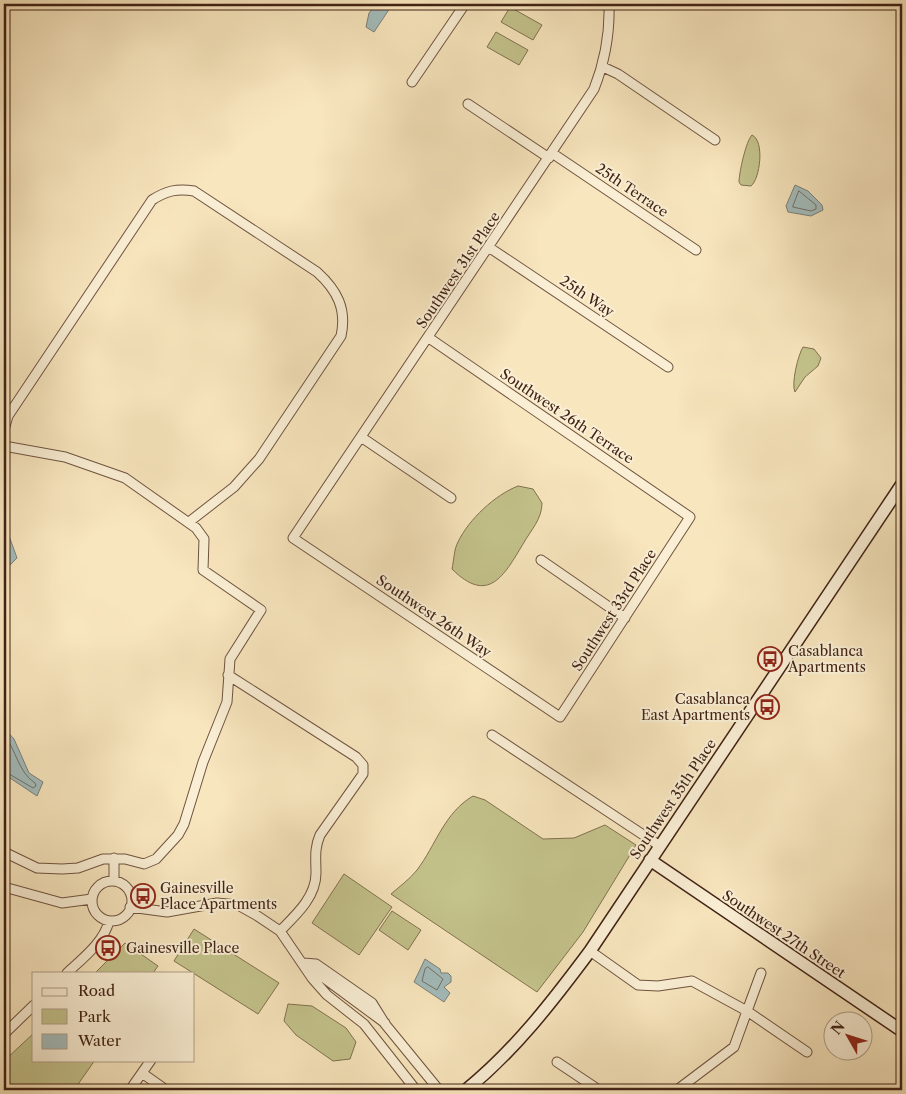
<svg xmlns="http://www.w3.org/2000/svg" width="906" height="1094" font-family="'Libre Caslon Text',serif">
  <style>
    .green { fill: #c4c38c; stroke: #827250 }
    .water { fill: #a3bdbd; stroke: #7c7f7a }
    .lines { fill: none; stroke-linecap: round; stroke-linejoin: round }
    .shore { stroke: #727069; stroke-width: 1 }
    .street-casing { stroke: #6f533f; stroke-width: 11 }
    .secondary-casing { stroke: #412215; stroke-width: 14 }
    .street { stroke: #faefd5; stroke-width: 9 }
    .secondary { stroke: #faefd5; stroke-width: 11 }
    .labels { text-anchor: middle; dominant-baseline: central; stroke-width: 4; stroke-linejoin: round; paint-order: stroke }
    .street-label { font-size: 14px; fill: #412215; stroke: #faefd5 }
    .poi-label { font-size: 14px; fill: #412215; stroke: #faefd5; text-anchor: start }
  </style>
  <rect width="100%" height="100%" fill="#f8e6be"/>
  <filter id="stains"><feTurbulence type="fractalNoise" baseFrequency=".004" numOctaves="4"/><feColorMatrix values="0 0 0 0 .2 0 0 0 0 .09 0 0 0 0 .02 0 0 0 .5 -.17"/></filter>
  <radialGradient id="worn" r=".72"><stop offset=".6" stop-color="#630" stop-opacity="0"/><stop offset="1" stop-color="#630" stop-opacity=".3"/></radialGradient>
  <path class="green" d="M 510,7 L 542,25 L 533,40 L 501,22 Z
    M 496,32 L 528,50 L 519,65 L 487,47 Z
    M 752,135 C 765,141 760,179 751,186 L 741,185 L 739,182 C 739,173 746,141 752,135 Z
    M 803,347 L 814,349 L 821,358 L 818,366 L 805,377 L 795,392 C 791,384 798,355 803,347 Z
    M 518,486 L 533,489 L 542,503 C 542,519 531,530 523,544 C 504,576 488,605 452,569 C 454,560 454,549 458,542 C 469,519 495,495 518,486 Z
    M 473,796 L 485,800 L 543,839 L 574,838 L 605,825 L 636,845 L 583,932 L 537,992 L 391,894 C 400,886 410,879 417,870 C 436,845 444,813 473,796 Z
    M 344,874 L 392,907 L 359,955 L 312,923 Z
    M 392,911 L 421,930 L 408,950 L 379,930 Z
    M 194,929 L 279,983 L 258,1014 L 174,961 Z
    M 125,943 L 158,966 L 153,973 L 95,973 Z
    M 288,1004 L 312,1006 L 346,1028 L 356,1042 L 350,1059 L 333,1061 L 296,1035 L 284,1021 Z
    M 34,1033 L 34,1060 L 95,1060 L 74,1090 L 4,1090 L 4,1061 Z"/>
  <path class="water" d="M 376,4 L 384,4 L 390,8 L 374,32 L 366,27 L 369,13 Z
    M 795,185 L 808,191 L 822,205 L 823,210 L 811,216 L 788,212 L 786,206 Z
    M 4,532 L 9,536 L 17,558 L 8,567 L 4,565 Z
    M 4,728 L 14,739 L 29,773 L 43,782 L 37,796 L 4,774 Z
    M 425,959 L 440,969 L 441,973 L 448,973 L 451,976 L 451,982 L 444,987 L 450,993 L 444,1002 L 414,982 Z"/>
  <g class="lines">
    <path class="shore" d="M 799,191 L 816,205 L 816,209 L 811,211 L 793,207 Z
      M 4,735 C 17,751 18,772 35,783 L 36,786 L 33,788 L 4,771
      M 428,967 L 443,979 L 437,990 L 422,981 L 425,969 Z"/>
    <defs>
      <path id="street" d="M 603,67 L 618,74 L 715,140
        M 412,82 L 465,4
        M 468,104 L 549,158
        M 552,153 L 696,250
        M 490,248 L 668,367
        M 4,258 L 4,259
        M 429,338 L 690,517 L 560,717 L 293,538 L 594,89 C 605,61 610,34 609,4
        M 4,430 L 8,416 L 152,200 C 166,191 177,188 194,191 L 317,272 C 337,290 347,309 341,336 L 259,459 L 234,487 L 189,522
        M 361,437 L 451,498
        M 4,446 L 65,457 L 125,478 L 196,528 L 204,539 L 203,570 L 261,610 L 230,659 L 227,702 L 203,762 L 184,824 L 178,835 L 156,859 L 144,864 L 125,859 L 103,859 L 78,868 L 62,869 L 37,868 L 4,852
        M 541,560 L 625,618
        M 228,675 L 356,757 L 363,765 L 363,774 L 320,835 C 314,849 316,859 316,873 C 316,897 296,915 280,931
        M 492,735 L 660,846
        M 114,881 L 114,858
        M92 901a20 20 0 1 1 40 0a20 20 0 1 1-40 0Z
        M 4,887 L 62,903 L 92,899
        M 130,907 L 167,912 L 217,903 L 238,905 L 256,915 L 280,931 L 312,978 L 327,995 L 364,1024 L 416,1090
        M 590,951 L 638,985 L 658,986 L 692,981 L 747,1011 L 734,1047 L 677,1090
        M 303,963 L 316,964 L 372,1003 L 385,1024 L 439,1090
        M 305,964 L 385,1023
        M 67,973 C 83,958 104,942 109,921
        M 761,973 L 747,1011 L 807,1052
        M 4,1034 L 34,1005
        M 557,1062 L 599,1090
        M 142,1073 L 166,1090
        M 130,1090 L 151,1060"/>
      <path id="secondary" d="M 650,860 L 902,1031
        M 466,1090 C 515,1050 552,1002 590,951 L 902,484"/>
    </defs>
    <use href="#street" class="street-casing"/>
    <use href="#secondary" class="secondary-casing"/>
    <use href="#street" class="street"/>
    <use href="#secondary" class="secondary"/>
  </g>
  <defs>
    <symbol id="bus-ring" viewBox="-11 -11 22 22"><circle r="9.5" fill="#faefd5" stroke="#8f2418" stroke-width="1.5"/><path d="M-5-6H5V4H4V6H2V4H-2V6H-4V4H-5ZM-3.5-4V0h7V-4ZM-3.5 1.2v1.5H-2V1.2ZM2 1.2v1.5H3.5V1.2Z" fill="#8f2418"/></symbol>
  </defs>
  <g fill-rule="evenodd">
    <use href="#bus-ring" x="756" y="645" width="28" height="28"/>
    <use href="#bus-ring" x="753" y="693" width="28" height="28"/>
    <use href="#bus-ring" x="129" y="882" width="28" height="28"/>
    <use href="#bus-ring" x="94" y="934" width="28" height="28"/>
  </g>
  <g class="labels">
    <g class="street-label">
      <text transform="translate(632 190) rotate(34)">25th Terrace</text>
      <text transform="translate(458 270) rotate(-56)">Southwest 31st Place</text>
      <text transform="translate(587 296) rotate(34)">25th Way</text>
      <text transform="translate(567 416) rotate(34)">Southwest 26th Terrace</text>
      <text transform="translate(614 610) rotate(-57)">Southwest 33rd Place</text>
      <text transform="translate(434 616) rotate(34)">Southwest 26th Way</text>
      <text transform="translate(673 799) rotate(-56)">Southwest 35th Place</text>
      <text transform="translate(784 934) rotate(34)">Southwest 27th Street</text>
    </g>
    <g class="poi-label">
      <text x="788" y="651">Casablanca<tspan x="788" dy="16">Apartments</tspan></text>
      <text x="750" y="699" text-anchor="end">Casablanca<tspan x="750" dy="16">East Apartments</tspan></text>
      <text x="160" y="888">Gainesville<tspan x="160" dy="16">Place Apartments</tspan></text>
      <text x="126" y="948">Gainesville Place</text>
    </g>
  </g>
  <rect width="906" height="1094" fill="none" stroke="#f8e6be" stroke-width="20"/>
  <rect x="5" y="5" width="896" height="1084" fill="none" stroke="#412215" stroke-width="2.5"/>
  <rect x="10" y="10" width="886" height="1074" fill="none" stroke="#412215"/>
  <rect x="32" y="972" width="162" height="90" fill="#faefd5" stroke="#b09d88"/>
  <rect x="42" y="988" width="25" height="8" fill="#faefd5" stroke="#b09d88"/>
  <text x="78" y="996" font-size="15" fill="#412215">Road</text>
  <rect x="42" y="1009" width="25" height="15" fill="#c4c38c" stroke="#b09d88"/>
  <text x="78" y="1022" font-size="15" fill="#412215">Park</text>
  <rect x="42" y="1034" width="25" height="15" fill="#a3bdbd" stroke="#b09d88"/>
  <text x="78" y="1046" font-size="15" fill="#412215">Water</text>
  <g transform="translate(848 1036) rotate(309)"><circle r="24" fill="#faefd5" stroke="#b09d88"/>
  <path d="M0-4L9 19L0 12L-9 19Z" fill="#8f2418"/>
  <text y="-8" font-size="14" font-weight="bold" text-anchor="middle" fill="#412215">N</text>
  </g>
  <rect width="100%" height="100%" filter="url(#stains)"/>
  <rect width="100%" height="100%" fill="url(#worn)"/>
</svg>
